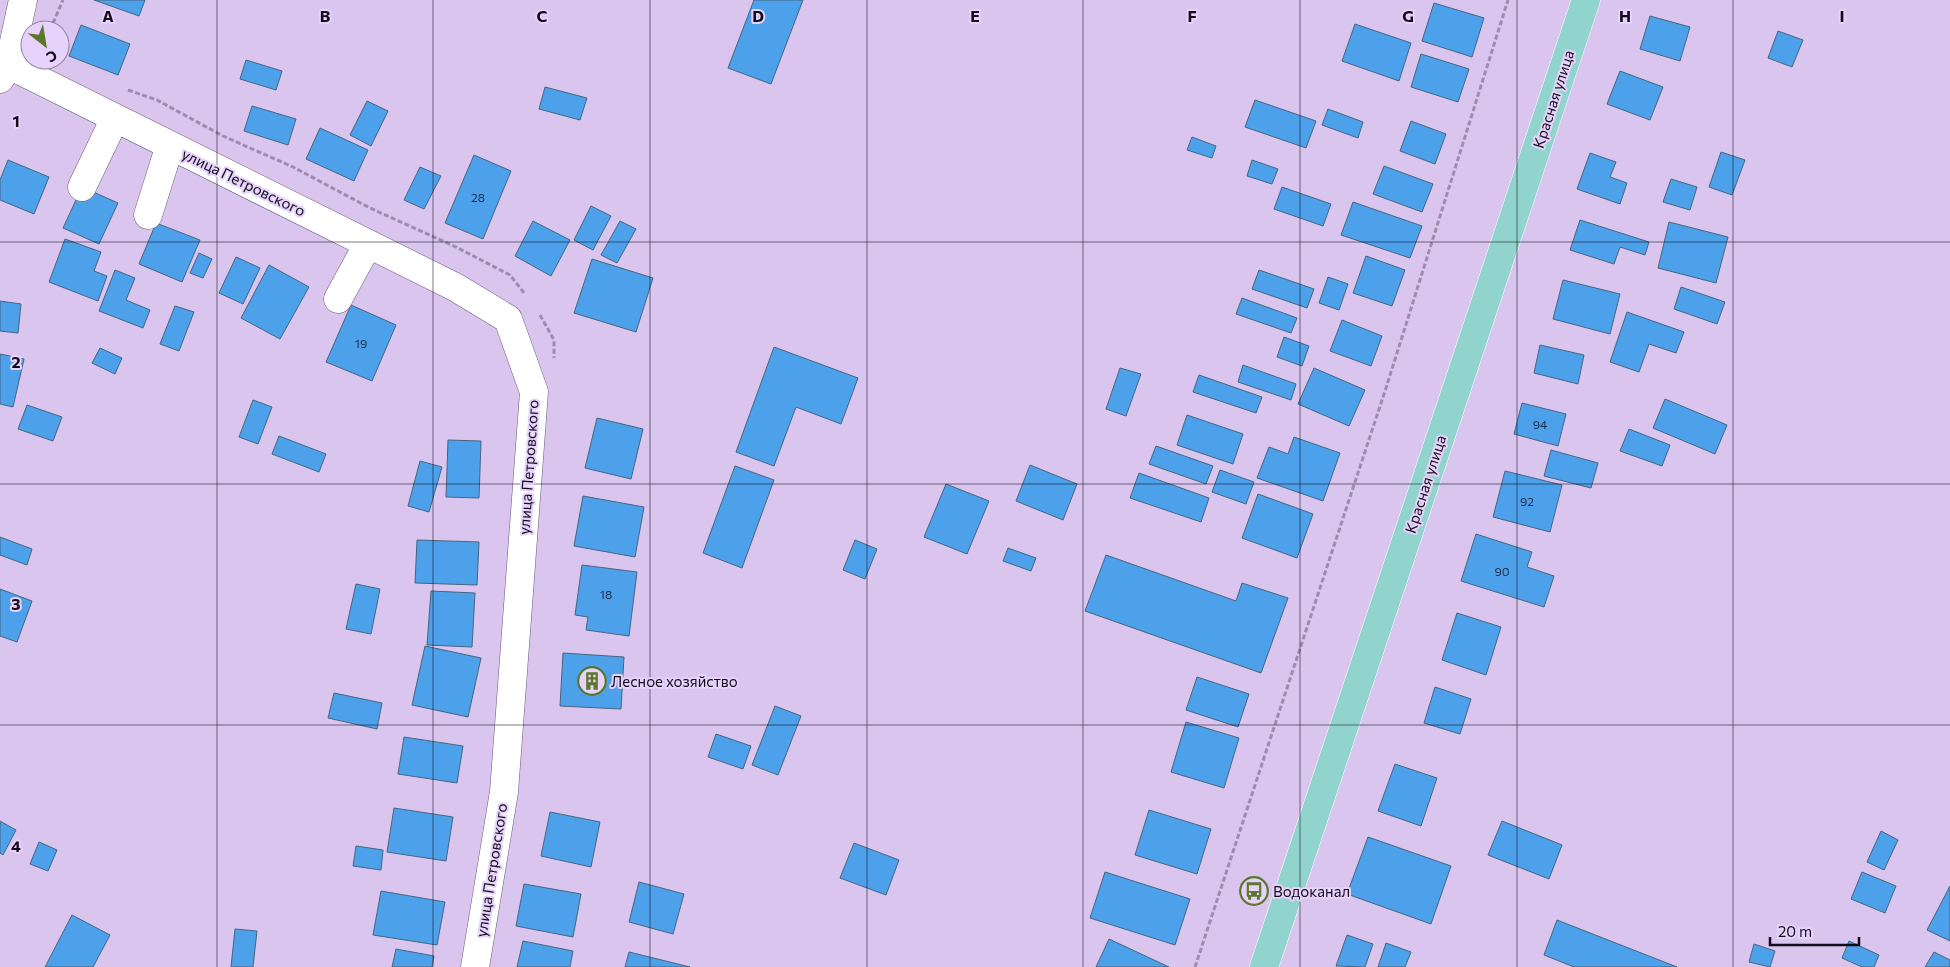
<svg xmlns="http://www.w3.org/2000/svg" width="1950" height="967" font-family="Commissioner,sans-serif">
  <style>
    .building { fill: #4ca1ea; stroke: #466581 }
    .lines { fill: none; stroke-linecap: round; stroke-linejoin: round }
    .minor-casing { stroke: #6a597c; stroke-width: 29 }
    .major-casing { stroke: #fff; stroke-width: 29 }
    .path { stroke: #9d8dad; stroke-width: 3; stroke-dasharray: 5 2.5; stroke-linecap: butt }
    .minor { stroke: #fff; stroke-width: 28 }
    .major { stroke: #91d4ce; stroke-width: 28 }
    .grid { fill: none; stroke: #120b19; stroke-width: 1; stroke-opacity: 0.55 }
    .labels { text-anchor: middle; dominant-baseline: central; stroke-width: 4; stroke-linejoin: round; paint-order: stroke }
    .number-label { font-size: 12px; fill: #20304d }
    .street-label { font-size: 15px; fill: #120b19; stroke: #e6d2fb }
    .poi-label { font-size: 15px; fill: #120b19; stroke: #e6d2fb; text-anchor: start }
    .grid-label { font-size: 16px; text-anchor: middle; font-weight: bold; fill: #120b19; stroke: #e6d2fb; stroke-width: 4; stroke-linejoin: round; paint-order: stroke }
  </style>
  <rect width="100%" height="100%" fill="#d9c5ee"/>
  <path class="building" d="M 94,0 L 145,0 L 139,16 Z
    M 754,0 L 803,0 L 771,84 L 728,68 Z
    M 1434,3 L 1484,18 L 1472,57 L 1422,41 Z
    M 1650,16 L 1690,27 L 1680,61 L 1640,49 Z
    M 1355,24 L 1411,43 L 1399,81 L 1342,61 Z
    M 81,25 L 130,44 L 118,75 L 69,56 Z
    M 1778,31 L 1803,40 L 1792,67 L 1768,58 Z
    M 1421,54 L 1469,69 L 1458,102 L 1411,87 Z
    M 246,60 L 282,71 L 276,90 L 240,79 Z
    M 1620,71 L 1663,87 L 1650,120 L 1607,104 Z
    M 545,87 L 587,98 L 580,120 L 539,109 Z
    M 1255,100 L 1316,121 L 1306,148 L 1245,127 Z
    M 367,101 L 388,111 L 371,146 L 350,135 Z
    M 252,106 L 296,119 L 288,145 L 244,131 Z
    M 1328,109 L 1363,122 L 1358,138 L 1322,125 Z
    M 1411,121 L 1446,134 L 1435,164 L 1400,151 Z
    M 320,128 L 368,150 L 354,181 L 306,159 Z
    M 1192,137 L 1216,146 L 1212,158 L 1187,150 Z
    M 1721,152 L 1745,160 L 1732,195 L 1709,187 Z
    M 1590,153 L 1616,162 L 1610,177 L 1627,183 L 1620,204 L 1577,189 Z
    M 474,155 L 511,171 L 483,239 L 445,223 Z
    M 8,160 L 49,177 L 34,214 L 0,200 L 0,180 Z
    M 1252,160 L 1278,169 L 1272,184 L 1247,176 Z
    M 1384,166 L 1433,184 L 1422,212 L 1373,194 Z
    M 420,167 L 441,176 L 424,209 L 404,200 Z
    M 1671,179 L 1697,187 L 1690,210 L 1663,202 Z
    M 82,187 L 118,203 L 99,244 L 63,228 Z
    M 1282,187 L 1331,204 L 1323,226 L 1274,209 Z
    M 1353,202 L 1422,226 L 1410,258 L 1341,235 Z
    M 591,206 L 611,216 L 593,250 L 574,240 Z
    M 1580,220 L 1649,242 L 1645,255 L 1620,247 L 1614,264 L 1570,250 Z
    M 533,221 L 570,240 L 551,276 L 515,256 Z
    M 620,221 L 636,229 L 617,263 L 601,255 Z
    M 1669,222 L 1728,237 L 1716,283 L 1658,268 Z
    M 156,223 L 200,240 L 182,282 L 139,264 Z
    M 65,239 L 101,252 L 94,271 L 107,276 L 98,301 L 49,282 Z
    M 199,253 L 212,259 L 203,278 L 190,273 Z
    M 1366,256 L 1405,270 L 1392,306 L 1353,293 Z
    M 236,257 L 260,268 L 243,304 L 219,293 Z
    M 592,259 L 653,278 L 636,332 L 574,313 Z
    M 269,265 L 309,287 L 280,339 L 241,318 Z
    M 115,270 L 135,278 L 126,300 L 150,310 L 143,328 L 99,311 Z
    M 1259,270 L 1314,289 L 1307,308 L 1252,289 Z
    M 1328,277 L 1348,284 L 1339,310 L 1319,303 Z
    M 1563,280 L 1620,294 L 1610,334 L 1553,319 Z
    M 1681,287 L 1725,302 L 1717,324 L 1674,309 Z
    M 1242,298 L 1297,318 L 1291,333 L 1236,314 Z
    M 0,301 L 21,304 L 18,333 L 0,331 Z
    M 351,305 L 396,325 L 372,381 L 326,362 Z
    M 175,306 L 194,312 L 179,351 L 160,344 Z
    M 1627,312 L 1684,332 L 1676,353 L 1649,344 L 1639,372 L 1610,362 Z
    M 1342,320 L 1382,336 L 1371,366 L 1330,351 Z
    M 1284,337 L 1309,346 L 1302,366 L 1277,357 Z
    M 1540,345 L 1584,355 L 1578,384 L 1534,373 Z
    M 774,347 L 858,378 L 841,424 L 796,407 L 774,466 L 736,452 Z
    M 100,348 L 122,358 L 115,374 L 92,363 Z
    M 0,354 L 24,359 L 13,407 L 0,404 Z
    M 1243,365 L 1296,384 L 1291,400 L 1238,382 Z
    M 1120,368 L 1141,374 L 1126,416 L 1106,409 Z
    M 1314,368 L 1365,390 L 1349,426 L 1298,404 Z
    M 1199,375 L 1262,397 L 1256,413 L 1193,392 Z
    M 1665,399 L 1727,425 L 1715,454 L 1653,428 Z
    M 253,400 L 272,407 L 258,444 L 239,437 Z
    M 1522,403 L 1566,414 L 1558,446 L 1514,434 Z
    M 27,405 L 62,417 L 53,441 L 18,429 Z
    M 1187,415 L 1243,434 L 1233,464 L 1177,445 Z
    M 597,418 L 643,429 L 631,479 L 585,468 Z
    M 1629,429 L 1670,445 L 1662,466 L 1620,451 Z
    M 279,436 L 326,454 L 319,472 L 272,454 Z
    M 1294,437 L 1340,453 L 1323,501 L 1257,478 L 1269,447 L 1288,454 Z
    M 448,440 L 481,441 L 479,498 L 446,497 Z
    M 1156,446 L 1213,466 L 1206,484 L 1149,464 Z
    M 1551,450 L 1598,463 L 1591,488 L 1544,476 Z
    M 420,461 L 442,467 L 429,512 L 408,506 Z
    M 1030,465 L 1077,484 L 1063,520 L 1016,501 Z
    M 735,466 L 774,480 L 742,568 L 703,553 Z
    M 1220,470 L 1254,482 L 1246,504 L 1212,492 Z
    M 1505,471 L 1562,485 L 1550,532 L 1493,517 Z
    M 1139,473 L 1209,498 L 1201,522 L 1130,498 Z
    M 946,484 L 989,501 L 967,554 L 924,537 Z
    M 1258,494 L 1313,514 L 1297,558 L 1242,538 Z
    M 583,496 L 644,507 L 635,557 L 574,546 Z
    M 1476,534 L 1532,552 L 1527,567 L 1554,576 L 1544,607 L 1461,581 Z
    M 0,537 L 32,549 L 27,565 L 0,555 Z
    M 417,540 L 479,542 L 477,585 L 415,583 Z
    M 855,540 L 877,549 L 865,579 L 843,570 Z
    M 1008,548 L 1036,558 L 1031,571 L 1003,561 Z
    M 1106,555 L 1236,601 L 1242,583 L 1288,598 L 1261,673 L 1085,611 Z
    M 582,565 L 637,572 L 629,636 L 586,630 L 588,617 L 575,615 Z
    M 356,584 L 380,589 L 371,634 L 346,629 Z
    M 0,589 L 32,601 L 17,642 L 0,636 Z
    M 431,591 L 475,593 L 472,647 L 427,645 Z
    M 1457,613 L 1501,627 L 1486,675 L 1442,660 Z
    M 425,646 L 481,658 L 468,717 L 412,705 Z
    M 563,653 L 624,657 L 621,709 L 560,706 Z
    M 1197,677 L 1249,694 L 1238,727 L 1186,710 Z
    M 1435,687 L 1471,699 L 1460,734 L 1424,723 Z
    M 334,693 L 382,703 L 377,729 L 328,718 Z
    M 775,706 L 801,716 L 778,775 L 752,765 Z
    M 1186,722 L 1239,738 L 1224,788 L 1171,772 Z
    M 716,734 L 751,746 L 743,769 L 708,757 Z
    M 404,737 L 463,746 L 457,783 L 398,774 Z
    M 1395,764 L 1437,778 L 1421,826 L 1378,811 Z
    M 394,808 L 453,817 L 446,861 L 387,852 Z
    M 1149,810 L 1211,829 L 1197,874 L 1135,855 Z
    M 550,812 L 600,822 L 591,867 L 541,856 Z
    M 0,821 L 16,830 L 3,855 L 0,853 Z
    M 1502,821 L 1562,845 L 1549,879 L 1488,855 Z
    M 1881,831 L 1898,840 L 1884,870 L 1867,862 Z
    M 1368,837 L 1451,866 L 1431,924 L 1347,894 Z
    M 39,842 L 57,850 L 48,871 L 30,864 Z
    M 854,843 L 899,860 L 886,895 L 840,878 Z
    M 356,846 L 383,850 L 381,870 L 353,866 Z
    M 1105,872 L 1190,899 L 1175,945 L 1090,918 Z
    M 1862,872 L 1896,886 L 1885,913 L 1851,899 Z
    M 639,882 L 684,894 L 673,934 L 629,922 Z
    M 524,884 L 581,894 L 573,937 L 516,926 Z
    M 1950,886 L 1950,941 L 1927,930 Z
    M 381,891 L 445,902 L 437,945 L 373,935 Z
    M 72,915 L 110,935 L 93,967 L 45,967 Z
    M 1557,920 L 1677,967 L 1574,967 L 1544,955 Z
    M 235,929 L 257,931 L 253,967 L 231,967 Z
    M 1347,935 L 1373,944 L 1365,967 L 1336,966 Z
    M 1109,939 L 1169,967 L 1096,967 Z
    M 523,941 L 573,951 L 570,967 L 517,967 Z
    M 1849,941 L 1879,955 L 1874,967 L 1862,967 L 1842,958 Z
    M 1386,943 L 1411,952 L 1405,967 L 1378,967 Z
    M 1754,944 L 1775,951 L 1770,967 L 1749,962 Z
    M 396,949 L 434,956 L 432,967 L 392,967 Z
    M 629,952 L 690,967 L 625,967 Z
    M 1934,952 L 1950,960 L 1950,967 L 1925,967 Z"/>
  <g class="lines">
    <defs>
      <path id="minor" d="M 9,65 L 455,287 L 508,319 L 534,392 L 504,792 L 475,967
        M 0,79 L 9,65 L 23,0
        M 82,187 L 115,118
        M 148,215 L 170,145
        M 338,299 L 368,244"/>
      <path id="major" d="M 1264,967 L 1586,0"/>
    </defs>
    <use href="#minor" class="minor-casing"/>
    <use href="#major" class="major-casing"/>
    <path class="path" d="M 50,30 L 63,0
      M 128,90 L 157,100 L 223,136 L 293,167 L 370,208 L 456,247 L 510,275 L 525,294
      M 540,315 L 554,340 L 554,358
      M 1195,967 L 1386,388 L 1508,0"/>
    <use href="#minor" class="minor"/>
    <use href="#major" class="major"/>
  </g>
  <path class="grid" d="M 217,0 L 217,967M 433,0 L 433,967M 650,0 L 650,967M 867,0 L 867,967M 1083,0 L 1083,967M 1300,0 L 1300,967M 1517,0 L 1517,967M 1733,0 L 1733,967M 0,242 L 1950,242M 0,484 L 1950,484M 0,725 L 1950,725"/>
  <defs>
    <symbol id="building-ring" viewBox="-11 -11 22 22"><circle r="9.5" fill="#e6d2fb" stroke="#5b772c" stroke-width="1.5"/><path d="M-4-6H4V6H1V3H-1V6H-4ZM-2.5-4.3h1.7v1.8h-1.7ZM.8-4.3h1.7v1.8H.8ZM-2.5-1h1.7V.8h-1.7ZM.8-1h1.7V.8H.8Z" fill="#5b772c"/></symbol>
    <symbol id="bus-ring" viewBox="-11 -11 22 22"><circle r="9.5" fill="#e6d2fb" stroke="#5b772c" stroke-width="1.5"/><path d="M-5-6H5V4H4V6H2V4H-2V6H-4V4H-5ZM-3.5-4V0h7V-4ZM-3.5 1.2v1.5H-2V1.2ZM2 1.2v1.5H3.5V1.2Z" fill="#5b772c"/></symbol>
  </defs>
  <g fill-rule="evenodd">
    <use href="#building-ring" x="576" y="665" width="32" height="32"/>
    <use href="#bus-ring" x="1238" y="875" width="32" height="32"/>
  </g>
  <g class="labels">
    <g class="number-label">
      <text x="478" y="197">28</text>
      <text x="361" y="343">19</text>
      <text x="1540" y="424">94</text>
      <text x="1527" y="501">92</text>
      <text x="1502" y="571">90</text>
      <text x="606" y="594">18</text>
    </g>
    <g class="street-label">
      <text transform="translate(1553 99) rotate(-72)">Красная улица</text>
      <text transform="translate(244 182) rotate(26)">улица Петровского</text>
      <text transform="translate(528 467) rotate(-86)">улица Петровского</text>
      <text transform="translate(1425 484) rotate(-72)">Красная улица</text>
      <text transform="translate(491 870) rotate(-81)">улица Петровского</text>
    </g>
    <g class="poi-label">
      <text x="611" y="681">Лесное хозяйство</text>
      <text x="1273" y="891">Водоканал</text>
    </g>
  </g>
  <g class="grid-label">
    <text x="108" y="22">A</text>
    <text x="325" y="22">B</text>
    <text x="542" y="22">C</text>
    <text x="758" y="22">D</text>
    <text x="975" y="22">E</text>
    <text x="1192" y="22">F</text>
    <text x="1408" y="22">G</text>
    <text x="1625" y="22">H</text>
    <text x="1842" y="22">I</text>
    <text x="16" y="127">1</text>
    <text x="16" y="368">2</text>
    <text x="16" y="610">3</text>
    <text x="16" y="852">4</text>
  </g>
  <g transform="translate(45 45) rotate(149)"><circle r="24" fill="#e6d2fb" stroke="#9182a1"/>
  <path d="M0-4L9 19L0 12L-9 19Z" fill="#5b772c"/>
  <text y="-8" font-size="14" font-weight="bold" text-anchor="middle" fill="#120b19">С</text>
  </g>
  <path d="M1770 937v8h89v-8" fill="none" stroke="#120b19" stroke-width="2.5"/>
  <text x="1778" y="937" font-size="15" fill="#120b19" stroke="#e6d2fb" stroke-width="4" paint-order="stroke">20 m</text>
</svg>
